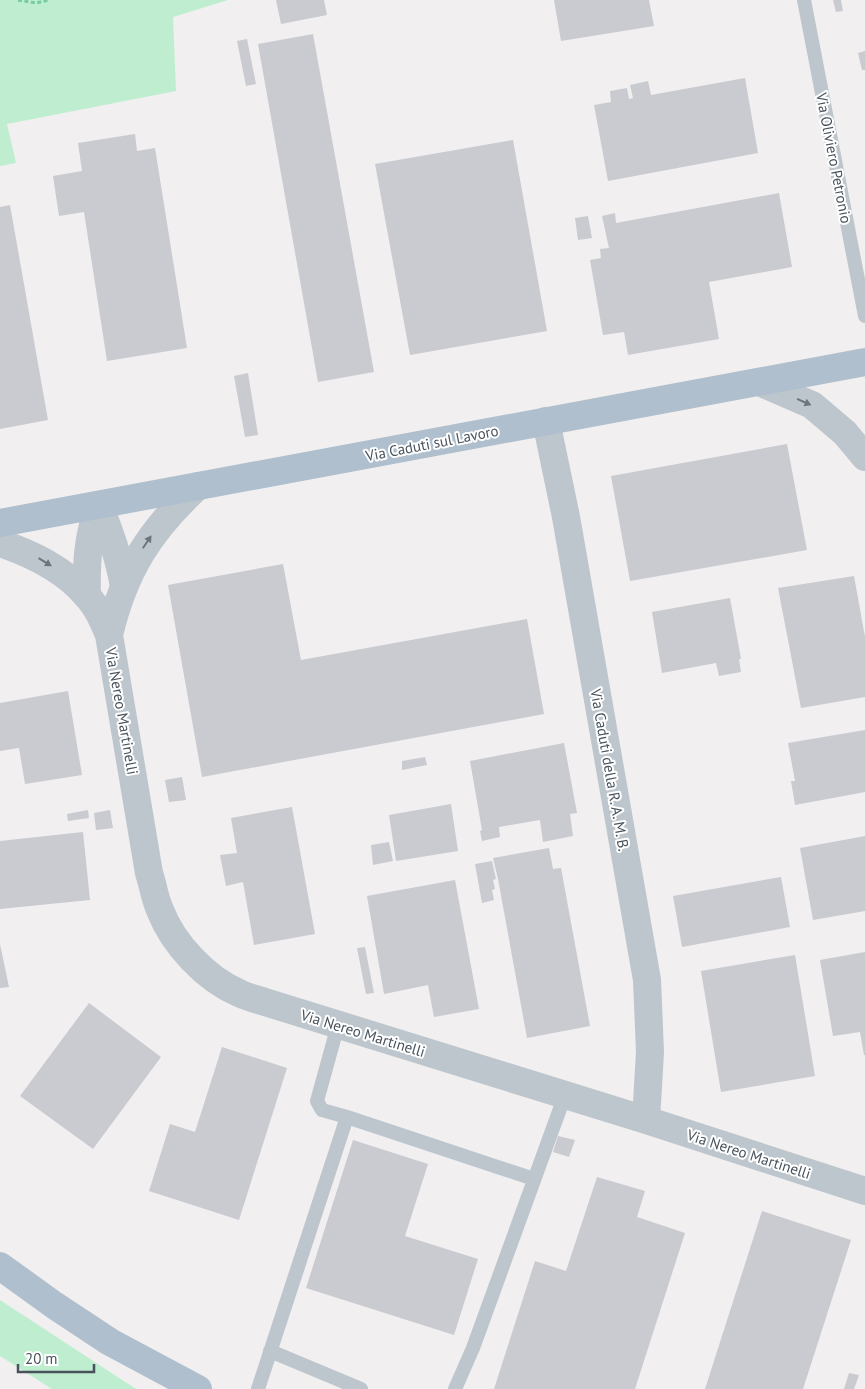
<svg xmlns="http://www.w3.org/2000/svg" width="865" height="1389" font-family="'PT Sans',sans-serif">
  <style>
    .green { fill: #beeecf }
    .building { fill: #c9cbd1 }
    .lines { fill: none; stroke-linecap: round; stroke-linejoin: round }
    .path { stroke: #76cca0; stroke-width: 3; stroke-dasharray: 4 2.5; stroke-linecap: butt }
    .lane { stroke: #bdc6cd; stroke-width: 14 }
    .street { stroke: #bdc6cd; stroke-width: 28 }
    .primary { stroke: #afbfcd; stroke-width: 28 }
    .oneway { fill: #6a757e }
    .labels { text-anchor: middle; dominant-baseline: central; stroke-width: 4; stroke-linejoin: round; paint-order: stroke }
    .street-label { font-size: 15px; fill: #47525c; stroke: #fff }
  </style>
  <rect width="100%" height="100%" fill="#f1efef"/>
  <path class="green" d="M 0,0 L 228,0 L 173,17 L 176,91 L 7,124 L 16,163 L 0,166 Z
    M 0,1300 L 136,1389 L 52,1389 L 0,1356 Z"/>
  <path class="building" d="M 276,0 L 324,0 L 327,15 L 281,24 Z
    M 554,0 L 649,0 L 654,26 L 561,41 Z
    M 833,0 L 841,0 L 843,11 L 836,12 Z
    M 313,34 L 374,372 L 318,382 L 258,44 Z
    M 247,39 L 256,84 L 246,86 L 237,41 Z
    M 865,51 L 865,70 L 862,70 L 858,53 Z
    M 745,78 L 758,153 L 608,181 L 594,105 L 611,102 L 610,91 L 627,88 L 629,99 L 633,98 L 630,85 L 648,81 L 651,95 Z
    M 135,134 L 137,151 L 155,148 L 187,348 L 107,361 L 84,212 L 59,216 L 53,176 L 82,171 L 78,143 Z
    M 513,140 L 547,331 L 410,355 L 375,164 Z
    M 779,193 L 792,267 L 709,282 L 719,339 L 628,355 L 624,332 L 603,335 L 590,260 L 601,258 L 600,249 L 609,248 L 602,216 L 615,213 L 616,223 Z
    M 10,205 L 48,420 L 0,429 L 0,207 Z
    M 588,216 L 592,238 L 578,240 L 575,218 Z
    M 248,373 L 258,435 L 245,437 L 234,376 Z
    M 787,444 L 807,550 L 630,581 L 611,476 Z
    M 283,564 L 301,660 L 527,619 L 544,714 L 202,777 L 168,585 Z
    M 854,576 L 865,637 L 865,697 L 801,708 L 778,588 Z
    M 730,598 L 741,659 L 739,659 L 741,672 L 719,676 L 716,663 L 662,673 L 652,612 Z
    M 68,691 L 82,775 L 25,784 L 19,748 L 0,751 L 0,703 Z
    M 865,730 L 865,792 L 795,805 L 791,781 L 795,781 L 788,743 Z
    M 564,743 L 577,813 L 570,814 L 573,836 L 543,842 L 540,820 L 499,827 L 500,837 L 482,841 L 480,831 L 482,830 L 470,761 Z
    M 425,757 L 427,765 L 402,770 L 402,761 Z
    M 182,777 L 186,800 L 169,802 L 165,780 Z
    M 451,804 L 458,851 L 396,861 L 389,815 Z
    M 292,807 L 315,934 L 254,945 L 243,882 L 226,886 L 220,855 L 237,853 L 231,818 Z
    M 88,810 L 89,818 L 68,821 L 67,814 Z
    M 110,810 L 113,828 L 96,830 L 94,813 Z
    M 83,832 L 90,900 L 0,909 L 0,841 Z
    M 865,836 L 865,911 L 813,920 L 800,848 Z
    M 389,842 L 393,861 L 373,865 L 371,845 Z
    M 549,848 L 553,869 L 561,868 L 590,1026 L 527,1038 L 498,879 L 493,858 Z
    M 492,861 L 496,879 L 493,880 L 495,889 L 492,890 L 494,900 L 482,903 L 475,864 Z
    M 781,877 L 790,927 L 682,947 L 673,896 Z
    M 455,880 L 479,1009 L 434,1017 L 428,985 L 384,994 L 367,896 Z
    M 0,944 L 9,987 L 0,988 Z
    M 365,947 L 374,993 L 366,994 L 357,948 Z
    M 865,952 L 865,1055 L 864,1055 L 860,1032 L 833,1036 L 820,960 Z
    M 795,955 L 815,1076 L 721,1092 L 701,971 Z
    M 89,1003 L 161,1057 L 93,1149 L 20,1096 Z
    M 222,1047 L 287,1068 L 239,1220 L 149,1191 L 170,1124 L 195,1132 Z
    M 558,1136 L 575,1140 L 569,1157 L 553,1152 Z
    M 353,1140 L 428,1164 L 405,1236 L 478,1259 L 454,1335 L 306,1288 Z
    M 597,1177 L 645,1191 L 637,1217 L 685,1233 L 635,1389 L 494,1389 L 535,1261 L 566,1271 Z
    M 762,1211 L 851,1240 L 803,1389 L 705,1389 Z
    M 849,1373 L 859,1375 L 854,1389 L 844,1389 Z"/>
  <g class="lines">
    <path class="path" d="M 18,0 L 36,3 L 49,0"/>
    <path class="lane" d="M 804,0 L 865,316
      M 347,1117 L 534,1179
      M 270,1351 L 361,1389
      M 258,1389 L 347,1117 L 322,1110 L 317,1101 L 338,1025
      M 455,1389 L 473,1348 L 565,1095"/>
    <path class="street" d="M 759,382 L 812,405 L 845,433 L 865,457
      M 546,421 L 566,517 L 647,980 L 650,1052 L 646,1120
      M 99,505 C 110,533 119,557 124,587
      M 0,543 C 32,554 64,569 86,595 C 97,606 103,621 109,635 L 149,873 C 153,885 155,899 160,910 C 173,944 206,979 239,993 C 247,997 256,999 265,1002 L 646,1120 L 865,1191
      M 87,596 C 86,561 88,537 99,505
      M 109,635 C 124,571 150,530 198,486"/>
    <path class="primary" d="M 0,523 L 865,362
      M 0,1266 L 54,1305 L 110,1342 L 198,1389"/>
  </g>
  <defs><path id="oneway-solid" d="M-6-.8H1V-3.2L6.5 0L1 3.2V.8H-6Z" transform="scale(1.25)"/></defs>
  <g class="oneway">
    <use href="#oneway-solid" transform="translate(804 402) rotate(24)"/>
    <use href="#oneway-solid" transform="translate(147 542) rotate(-56)"/>
    <use href="#oneway-solid" transform="translate(45 562) rotate(31)"/>
  </g>
  <g class="labels">
    <g class="street-label">
      <text transform="translate(834 158) rotate(79)">Via Oliviero Petronio</text>
      <text transform="translate(432 443) rotate(-11)">Via Caduti sul Lavoro</text>
      <text transform="translate(122 711) rotate(80)">Via Nereo Martinelli</text>
      <text transform="translate(610 770) rotate(80)">Via Caduti della R. A. M. B.</text>
      <text transform="translate(363 1033) rotate(17)">Via Nereo Martinelli</text>
      <text transform="translate(749 1154) rotate(18)">Via Nereo Martinelli</text>
    </g>
  </g>
  <path d="M18 1364v8h76v-8" fill="none" stroke="#47525c" stroke-width="2.5"/>
  <text x="25" y="1364" font-size="15" fill="#47525c" stroke="#ffffff" stroke-width="4" paint-order="stroke">20 m</text>
</svg>
